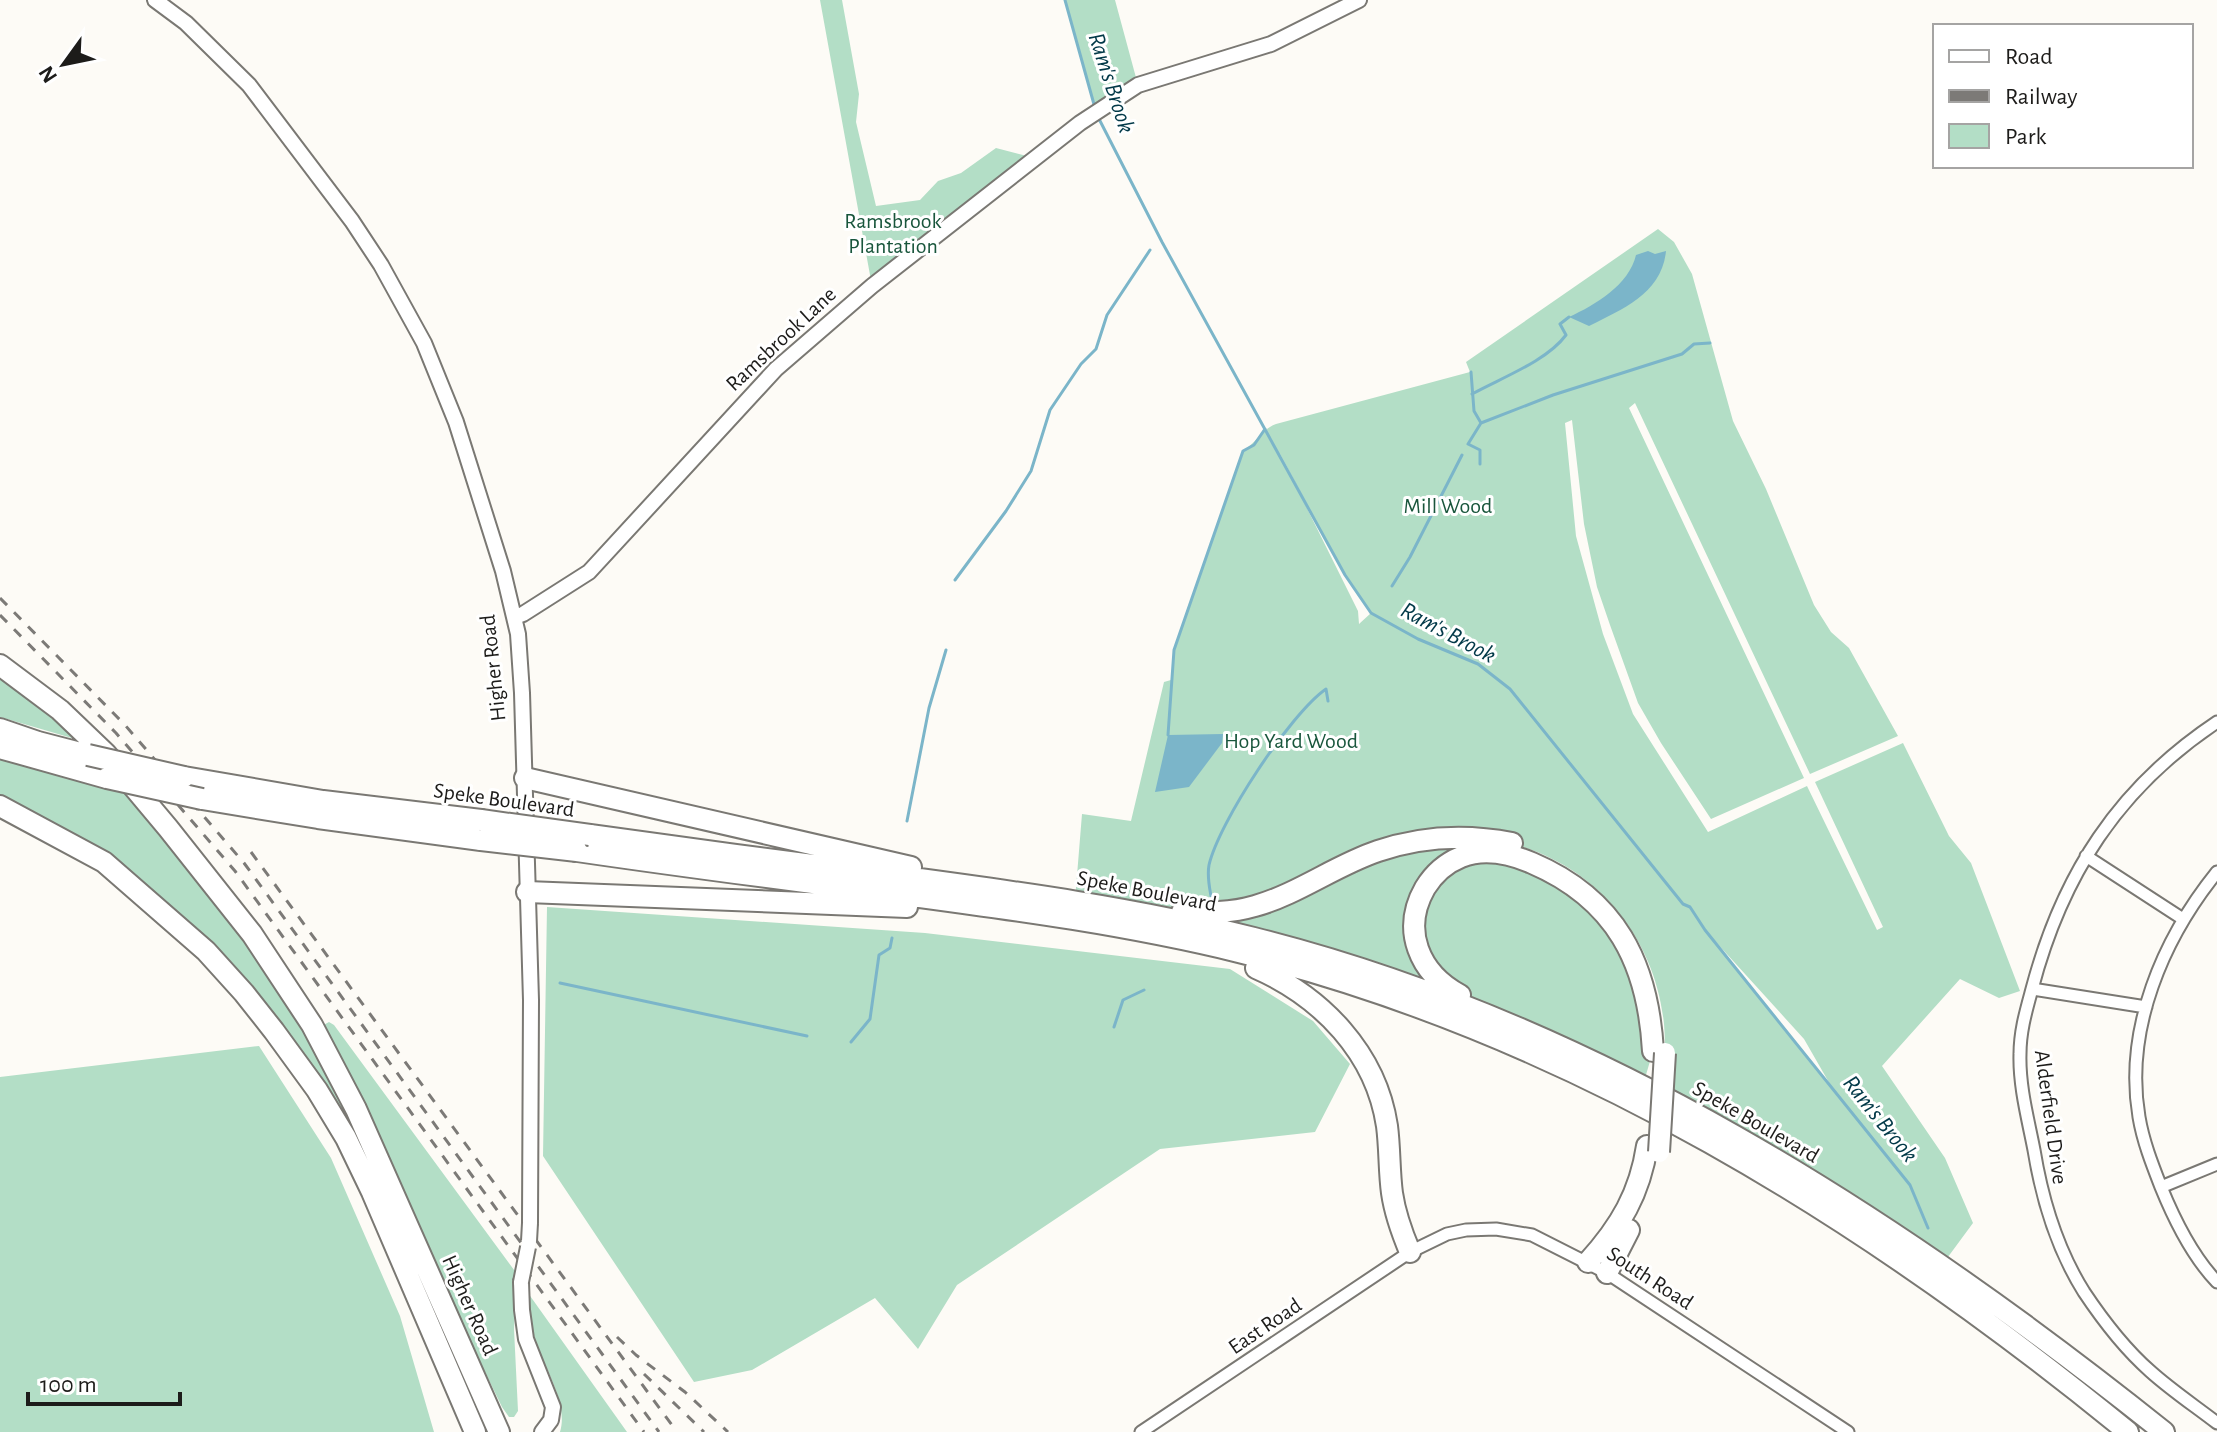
<svg xmlns="http://www.w3.org/2000/svg" width="2217" height="1432" font-family="'Alegreya Sans',sans-serif">
  <style>
    .green { fill: #b3dec6; fill-rule: evenodd }
    .water { fill: #7bb5c9 }
    .lines { fill: none; stroke-linecap: round; stroke-linejoin: round }
    .stream { stroke: #7bb5c9; stroke-width: 3 }
    .minor-casing { stroke: #7a7873; stroke-width: 15 }
    .tertiary-casing { stroke: #7a7873; stroke-width: 18 }
    .trunk-casing { stroke: #7a7873; stroke-width: 24 }
    .minor { stroke: #fff; stroke-width: 11 }
    .tertiary { stroke: #fff; stroke-width: 14 }
    .trunk { stroke: #fff; stroke-width: 20 }
    .rail { stroke: #7c7a77; stroke-width: 3; stroke-dasharray: 10 10; stroke-linecap: butt }
    .tertiary-bridge-casing { stroke: #7a7873; stroke-width: 18; stroke-linecap: butt }
    .trunk-bridge-casing { stroke: #7a7873; stroke-width: 24; stroke-linecap: butt }
    .tertiary-bridge { stroke: #fff; stroke-width: 14 }
    .trunk-bridge { stroke: #fff; stroke-width: 20 }
    .labels { text-anchor: middle; dominant-baseline: central; stroke-width: 6; stroke-linejoin: round; paint-order: stroke }
    .park-label { font-size: 22px; fill: #19563c; stroke: #fff }
    .street-label { font-size: 22px; fill: #1d1c1a; stroke: #fff }
    .water-label { font-size: 24px; font-style: italic; fill: #023948; stroke: #fff }
  </style>
  <rect width="100%" height="100%" fill="#fdfbf6"/>
  <path class="green" d="M 820,0 L 842,0 L 859,94 L 856,122 L 876,206 L 920,200 L 938,181 L 961,173 L 996,148 L 1035,158 L 872,286 Z
    M 1065,0 L 1115,0 L 1138,85 L 1096,112 Z
    M 1658,229 L 1674,242 L 1692,274 L 1733,421 L 1766,489 L 1814,605 L 1831,632 L 1849,648 L 1898,736 L 1810,774 L 1635,403 L 1629,408 L 1804,778 L 1711,819 L 1661,743 L 1638,703 L 1610,625 L 1597,587 L 1584,524 L 1572,420 L 1565,423 L 1576,536 L 1603,634 L 1633,714 L 1708,832 L 1807,786 L 1877,930 L 1883,927 L 1815,782 L 1903,743 L 1949,836 L 1971,863 L 2020,991 L 1999,998 L 1960,979 L 1882,1066 L 1945,1158 L 1973,1223 L 1945,1261 L 1663,1091 C 1664,1069 1666,1046 1664,1024 C 1655,933 1590,859 1500,841 L 1551,871 L 1625,940 L 1653,1051 L 1643,1085 L 1075,900 L 1082,814 L 1131,821 L 1164,682 L 1171,680 L 1174,650 L 1243,451 C 1256,443 1262,429 1276,424 L 1470,372 L 1466,362 ZM 1279,452 L 1345,575 L 1371,613 L 1359,624 L 1358,611 ZM 1705,930 L 1804,1039 L 1831,1086 Z
    M 0,675 L 42,705 L 82,741 L 0,717 Z
    M 0,756 L 129,795 L 238,929 L 333,1075 L 488,1419 L 477,1425 L 385,1202 L 213,949 L 170,906 L 130,872 L 57,824 L 0,798 Z
    M 547,907 L 925,933 L 1230,969 L 1313,1021 L 1350,1064 L 1315,1132 L 1160,1149 L 957,1285 L 918,1349 L 875,1298 L 752,1370 L 694,1382 L 543,1156 Z
    M 329,1022 L 334,1025 L 517,1274 L 514,1329 L 518,1411 L 514,1417 L 509,1417 L 502,1407 C 440,1281 387,1151 320,1027 Z
    M 259,1046 L 331,1158 L 400,1316 L 434,1432 L 0,1432 L 0,1077 Z
    M 528,1293 L 627,1432 L 560,1432 C 569,1403 543,1366 534,1337 C 530,1323 529,1308 528,1293 Z"/>
  <path class="water" d="M 1648,251 L 1655,254 L 1666,251 C 1662,293 1623,309 1589,326 L 1569,317 C 1595,305 1629,285 1636,255 Z
    M 1223,734 L 1222,743 L 1189,787 L 1155,792 L 1168,735 Z"/>
  <g class="lines">
    <path class="stream" d="M 1065,0 L 1095,108
      M 1097,115 L 1162,242 L 1345,575 L 1371,613 L 1418,639 L 1478,664 L 1510,689 L 1683,904 L 1690,907 L 1705,930 L 1910,1185 L 1928,1228
      M 1471,372 L 1474,411 L 1481,423
      M 1472,394 C 1501,378 1547,361 1566,335 L 1560,324 L 1569,317
      M 1480,464 L 1480,450 L 1468,444 L 1481,423 L 1553,395 L 1682,354 L 1694,344 L 1710,343
      M 955,580 L 1006,511 L 1031,471 L 1050,410 L 1081,364 L 1096,349 L 1107,315 L 1150,250
      M 1392,586 L 1410,557 L 1462,455
      M 1168,735 L 1174,650 L 1243,451 L 1254,445 L 1265,429
      M 907,821 L 929,708 L 946,650
      M 1211,896 C 1209,885 1207,876 1209,865 C 1219,822 1290,714 1326,689 L 1328,701
      M 560,983 L 807,1036
      M 1114,1027 L 1123,1000 L 1144,990
      M 851,1042 L 870,1019 L 879,955 L 890,948 L 892,938"/>
    <defs>
      <path id="minor" d="M 2217,722 C 2118,788 2062,875 2032,989 C 2026,1011 2020,1031 2020,1054 C 2019,1086 2028,1119 2034,1150 C 2042,1199 2057,1249 2084,1292 C 2102,1319 2125,1349 2150,1371 C 2171,1390 2195,1406 2217,1423
        M 2086,856 L 2183,919
        M 2217,872 C 2163,939 2124,1029 2139,1117 C 2143,1141 2152,1164 2161,1187 C 2174,1219 2193,1257 2217,1282
        M 2032,989 L 2146,1007
        M 2161,1187 L 2217,1164
        M 1141,1432 L 1410,1252 L 1447,1234 L 1466,1230 L 1496,1229 L 1532,1235 L 1607,1273 L 1848,1432"/>
      <path id="tertiary" d="M 155,0 L 186,23 L 249,85 L 352,221 L 381,265 L 424,343 L 456,422 L 503,571 L 518,634 L 522,693 L 531,1000 L 530,1223
        M 515,617 L 523,614 L 589,572 L 776,369 L 872,286 L 1080,123 L 1138,85 L 1271,44 L 1359,0
        M 521,1282 L 522,1310 L 526,1339 L 553,1407 L 551,1420 L 542,1432"/>
      <path id="trunk" d="M 0,665 L 60,710 L 106,754 L 168,828 L 252,934 L 312,1025 L 356,1109 L 499,1432
        M 0,729 L 38,742 L 88,755
        M 0,748 L 107,778
        M 184,777 L 323,801 L 481,820
        M 525,778 L 911,867
        M 202,799 L 318,818 L 481,840
        M 0,806 L 104,862 L 206,951 L 244,993 L 274,1031 L 317,1090 L 346,1138 L 372,1192 L 475,1432
        M 590,835 C 692,849 795,863 897,876 C 1017,892 1137,908 1254,938 C 1593,1023 1894,1216 2164,1432
        M 577,851 C 686,867 795,881 905,895 C 1017,910 1129,925 1239,952 C 1571,1034 1866,1218 2128,1432
        M 527,892 L 907,907
        M 1182,912 C 1207,913 1231,913 1255,906 C 1298,894 1336,865 1378,851 C 1422,836 1466,834 1512,843
        M 1256,968 C 1322,997 1376,1053 1387,1126 C 1390,1149 1389,1171 1392,1193 C 1395,1214 1402,1233 1410,1252
        M 1460,995 C 1419,973 1401,930 1425,888 C 1433,875 1446,863 1461,857 C 1484,848 1511,854 1532,863 C 1616,899 1648,963 1653,1051
        M 1588,1262 C 1620,1227 1640,1193 1647,1146
        M 1607,1273 L 1629,1230"/>
    </defs>
    <use href="#minor" class="minor-casing"/>
    <use href="#tertiary" class="tertiary-casing"/>
    <use href="#trunk" class="trunk-casing"/>
    <use href="#minor" class="minor"/>
    <use href="#tertiary" class="tertiary"/>
    <use href="#trunk" class="trunk"/>
    <path class="rail" d="M 0,598 L 125,725 L 244,863 L 659,1432
      M 0,615 L 116,733 L 235,871 L 644,1432
      M 251,852 L 677,1432
      M 617,1337 L 636,1355 L 685,1392 L 728,1432
      M 644,1374 L 704,1432"/>
    <defs>
      <path id="tertiary-bridge" d="M 529,1241 L 530,1223
        M 521,1282 L 528,1247"/>
      <path id="trunk-bridge" d="M 88,755 L 184,777
        M 107,778 L 202,799
        M 481,820 L 590,835
        M 481,840 L 577,851
        M 1659,1152 L 1665,1053"/>
    </defs>
    <use href="#tertiary-bridge" class="tertiary-bridge-casing"/>
    <use href="#trunk-bridge" class="trunk-bridge-casing"/>
    <use href="#tertiary-bridge" class="tertiary-bridge"/>
    <use href="#trunk-bridge" class="trunk-bridge"/>
  </g>
  <g class="labels">
    <g class="park-label">
      <text x="893" y="221">Ramsbrook<tspan x="893" dy="25">Plantation</tspan></text>
      <text x="1448" y="506">Mill Wood</text>
      <text x="1291" y="741">Hop Yard Wood</text>
    </g>
    <g class="street-label">
      <text transform="translate(781 339) rotate(-43)">Ramsbrook Lane</text>
      <text transform="translate(493 668) rotate(-96)">Higher Road</text>
      <text transform="translate(504 800) rotate(8)">Speke Boulevard</text>
      <text transform="translate(1147 891) rotate(11)">Speke Boulevard</text>
      <text transform="translate(2051 1117) rotate(82)">Alderfield Drive</text>
      <text transform="translate(1756 1122) rotate(30)">Speke Boulevard</text>
      <text transform="translate(1650 1278) rotate(33)">South Road</text>
      <text transform="translate(470 1305) rotate(66)">Higher Road</text>
      <text transform="translate(1265 1326) rotate(-34)">East Road</text>
    </g>
    <g class="water-label">
      <text transform="translate(1111 83) rotate(72)">Ram's Brook</text>
      <text transform="translate(1448 633) rotate(28)">Ram's Brook</text>
      <text transform="translate(1880 1119) rotate(51)">Ram's Brook</text>
    </g>
  </g>
  <rect x="1933" y="24" width="260" height="144" fill="#ffffff" stroke="#a5a4a3" stroke-width="2"/>
  <rect x="1949" y="50" width="40" height="12" fill="#ffffff" stroke="#a5a4a3" stroke-width="2"/>
  <text x="2005" y="64" font-size="24" fill="#1d1c1a">Road</text>
  <rect x="1949" y="90" width="40" height="12" fill="#7c7a77" stroke="#a5a4a3" stroke-width="2"/>
  <text x="2005" y="104" font-size="24" fill="#1d1c1a">Railway</text>
  <rect x="1949" y="124" width="40" height="24" fill="#b3dec6" stroke="#a5a4a3" stroke-width="2"/>
  <text x="2005" y="144" font-size="24" fill="#1d1c1a">Park</text>
  <g transform="translate(64 64) rotate(237)" stroke="#ffffff" stroke-width="6" paint-order="stroke">
  <path d="M0-6L14 30L0 20L-14 30Z" fill="#1d1c1a"/>
  <text y="-12" font-size="22" font-weight="bold" text-anchor="middle" fill="#1d1c1a">N</text>
  </g>
  <path d="M28 1392v12h152v-12" fill="none" stroke="#1d1c1a" stroke-width="4"/>
  <text x="40" y="1392" font-size="24" fill="#1d1c1a" stroke="#ffffff" stroke-width="6" paint-order="stroke">100 m</text>
</svg>
